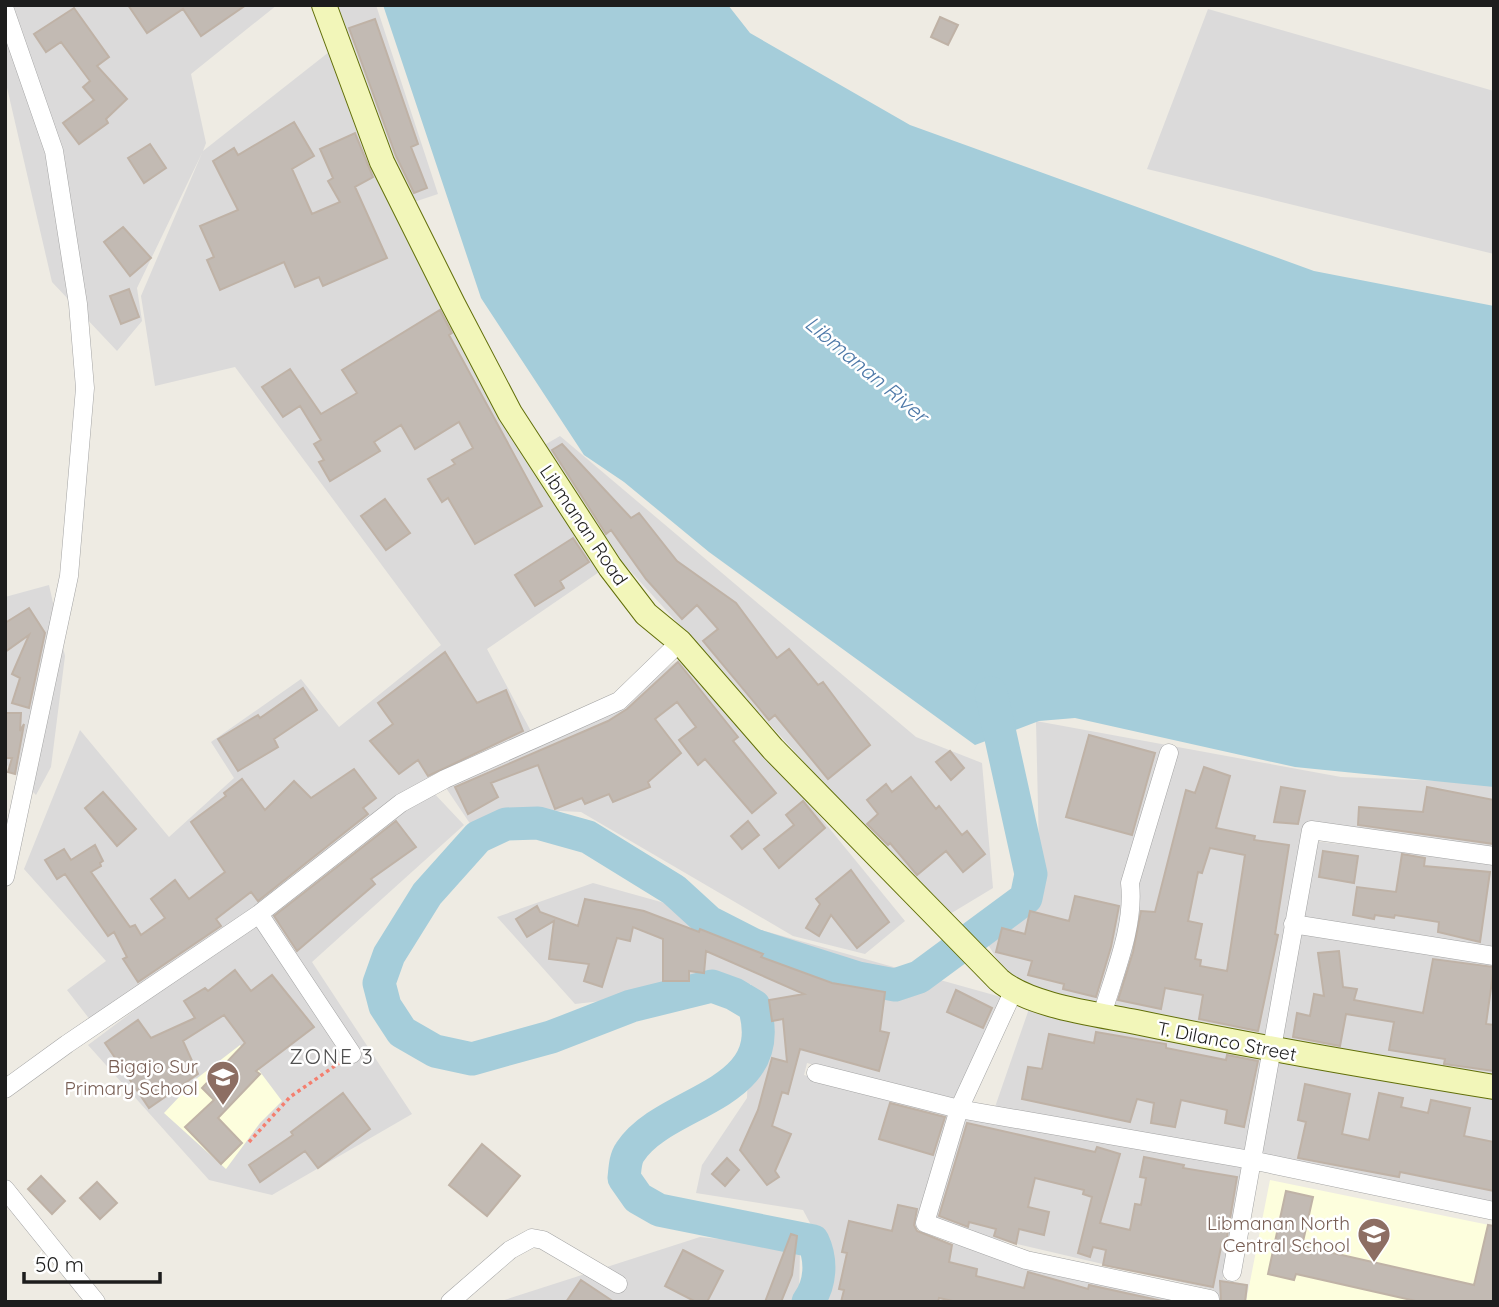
<svg xmlns="http://www.w3.org/2000/svg" width="1499" height="1307" font-family="Quicksand,sans-serif">
  <style>
    .residential { fill: #dbdada }
    .education { fill: #fdfedd }
    .water { fill: #a5cdda }
    .lines { fill: none; stroke-linecap: round; stroke-linejoin: round }
    .river { stroke: #a5cdda; stroke-width: 33 }
    .building { fill: #c2bab3; stroke: #bfb2a6; stroke-width: 2; fill-rule: evenodd }
    .street-casing { stroke: #a4a4a4; stroke-width: 19 }
    .secondary-casing { stroke: #626f09; stroke-width: 26 }
    .path { stroke: #f47f6f; stroke-width: 3.5; stroke-dasharray: 3.5 3.5; stroke-linecap: butt }
    .street { stroke: #fff; stroke-width: 18 }
    .secondary { stroke: #f2f6b9; stroke-width: 24 }
    .labels { text-anchor: middle; dominant-baseline: central; stroke-width: 5; stroke-linejoin: round; paint-order: stroke }
    .street-label { font-size: 19px; fill: #1d1d1d; stroke: #fff }
    .education-label { font-size: 19px; fill: #785e54; stroke: #fff; text-anchor: end }
    .water-label { font-size: 21px; font-style: italic; fill: #4e79a8; stroke: #fff }
    .neighbourhood-label { font-size: 21px; letter-spacing: 2px; fill: #505050; stroke: #fff }
  </style>
  <rect width="100%" height="100%" fill="#eeebe3"/>
  <path class="residential" d="M 5,5 L 277,5 L 191,74 L 206,143 L 203,151 L 329,52 L 605,568 L 487,649 L 533,735 L 396,802 L 247,920 L 91,1021 L 67,990 L 106,961 L 24,869 L 80,730 L 169,837 L 234,778 L 211,742 L 301,679 L 339,727 L 441,645 L 235,367 L 155,386 L 141,296 L 202,153 L 137,288 L 142,321 L 117,351 L 52,282 L 5,79 Z
    M 335,5 L 376,5 L 438,194 L 411,203 Z
    M 1208,9 L 1494,91 L 1494,254 L 1147,169 Z
    M 560,436 L 916,737 L 982,763 L 993,888 L 945,917 L 594,531 L 541,447 Z
    M 49,585 L 65,656 L 51,767 L 36,795 L 5,763 L 5,597 Z
    M 687,654 L 905,921 L 865,954 L 793,936 L 581,812 L 560,811 L 471,825 L 442,782 L 603,713 Z
    M 1036,721 L 1341,777 L 1494,783 L 1494,852 L 1310,825 L 1268,1046 L 1011,982 L 987,943 L 1040,892 Z
    M 430,789 L 464,825 L 312,962 L 412,1114 L 272,1195 L 209,1180 L 88,1045 Z
    M 1314,841 L 1494,863 L 1494,952 L 1296,922 Z
    M 593,883 L 1001,997 L 956,1104 L 807,1063 L 804,1075 L 954,1111 L 916,1235 L 1173,1296 L 1171,1302 L 824,1302 L 831,1262 L 803,1210 L 696,1193 L 702,1165 L 747,1098 L 751,984 L 575,1004 L 497,917 Z
    M 1296,927 L 1494,958 L 1494,1082 L 1278,1049 Z
    M 1031,1003 L 1269,1055 L 1248,1155 L 995,1107 Z
    M 1277,1055 L 1494,1090 L 1494,1208 L 1256,1158 Z
    M 961,1114 L 1247,1166 L 1223,1279 L 1248,1285 L 1246,1302 L 1215,1302 L 1214,1290 L 931,1224 Z
    M 700,1237 L 800,1247 L 799,1298 L 795,1302 L 498,1302 Z"/>
  <path class="education" d="M 240,1045 L 282,1101 L 260,1123 L 226,1169 L 164,1113 L 196,1079 Z
    M 1270,1180 L 1494,1226 L 1494,1302 L 1246,1302 Z"/>
  <path class="water" d="M 383,5 L 728,5 L 750,33 L 910,125 L 1314,271 L 1494,306 L 1494,787 L 1295,767 L 1075,718 L 1039,721 L 975,745 L 709,552 L 624,482 L 584,455 L 481,298 Z"/>
  <g class="lines">
    <path class="river" d="M 808,1302 C 821,1284 822,1260 813,1241 L 659,1210 L 638,1198 L 624,1178 C 625,1170 625,1159 630,1152 C 665,1098 782,1098 754,1006 L 734,994 L 712,986 L 631,1006 L 551,1037 L 472,1059 L 435,1051 L 402,1032 L 385,1006 L 379,983 L 389,955 L 427,894 L 478,837 L 506,824 L 538,823 L 588,837 L 674,890 L 709,922 L 754,945 L 858,978 L 895,985 L 919,977 L 1026,898 L 1031,874 L 991,693"/>
  </g>
  <path class="building" d="M 128,5 L 246,5 L 201,36 L 183,9 L 147,33 Z
    M 74,8 L 109,57 L 97,66 L 127,99 L 106,119 L 108,123 L 79,144 L 63,123 L 94,100 L 83,87 L 90,81 L 61,42 L 46,52 L 34,34 Z
    M 940,17 L 958,25 L 948,45 L 931,37 Z
    M 375,19 L 418,144 L 411,147 L 427,188 L 414,193 L 396,156 L 349,28 Z
    M 294,122 L 314,156 L 292,169 L 312,214 L 340,202 L 328,181 L 333,178 L 320,149 L 355,133 L 373,177 L 355,187 L 387,258 L 323,286 L 319,277 L 295,287 L 284,262 L 220,290 L 207,260 L 214,257 L 200,226 L 238,210 L 213,161 L 234,148 L 238,155 Z
    M 150,144 L 166,168 L 144,183 L 128,158 Z
    M 123,227 L 151,258 L 130,276 L 104,242 Z
    M 129,289 L 139,317 L 121,324 L 110,296 Z
    M 440,310 L 452,333 L 449,335 L 542,506 L 475,544 L 448,498 L 442,502 L 428,479 L 455,464 L 452,460 L 473,448 L 459,422 L 415,449 L 401,425 L 374,442 L 380,451 L 330,481 L 319,462 L 324,460 L 314,444 L 321,440 L 300,406 L 283,417 L 262,387 L 290,369 L 321,414 L 357,393 L 342,370 Z
    M 562,444 L 631,518 L 639,513 L 677,561 L 736,603 L 777,658 L 789,649 L 818,685 L 823,682 L 870,745 L 828,779 L 775,715 L 769,720 L 703,641 L 718,629 L 697,605 L 682,619 L 646,579 L 611,530 L 606,534 L 552,450 Z
    M 385,499 L 410,533 L 386,550 L 361,516 Z
    M 573,538 L 589,562 L 560,581 L 564,588 L 535,606 L 515,575 Z
    M 29,608 L 45,633 L 29,708 L 12,703 L 20,678 L 12,674 L 29,635 L 5,652 L 5,623 Z
    M 445,652 L 477,703 L 506,690 L 523,731 L 428,776 L 418,760 L 399,774 L 370,741 L 393,724 L 378,703 Z
    M 678,662 L 738,737 L 733,741 L 776,793 L 752,813 L 705,759 L 698,765 L 679,740 L 696,727 L 677,702 L 655,719 L 681,753 L 648,782 L 650,787 L 613,802 L 609,794 L 585,804 L 582,798 L 555,809 L 538,765 L 491,783 L 498,797 L 468,814 L 455,787 L 608,721 L 627,709 Z
    M 303,688 L 317,710 L 274,739 L 278,747 L 238,771 L 218,739 L 258,715 L 260,718 Z
    M 5,713 L 21,713 L 20,731 L 24,724 L 15,774 L 8,772 L 12,758 L 5,758 Z
    M 1089,735 L 1155,753 L 1132,835 L 1066,817 Z
    M 950,751 L 964,768 L 951,780 L 936,762 Z
    M 1204,767 L 1230,776 L 1216,828 L 1255,836 L 1254,840 L 1289,845 L 1275,934 L 1278,935 L 1258,1031 L 1199,1019 L 1203,995 L 1165,988 L 1161,1009 L 1118,1000 L 1133,952 L 1141,911 L 1155,912 L 1186,790 L 1195,793 ZM 1210,848 L 1245,855 L 1227,971 L 1200,966 L 1201,960 L 1195,959 L 1202,924 L 1188,921 L 1198,872 L 1202,873 Z
    M 354,769 L 376,798 L 363,808 L 368,814 L 258,901 L 251,892 L 216,919 L 221,926 L 138,982 L 123,959 L 127,957 L 114,932 L 108,936 L 65,874 L 57,879 L 45,860 L 64,849 L 71,860 L 95,845 L 103,861 L 100,863 L 101,866 L 91,872 L 130,927 L 135,925 L 141,935 L 165,918 L 151,899 L 175,880 L 189,899 L 225,872 L 191,822 L 226,796 L 224,793 L 242,779 L 265,810 L 294,781 L 311,798 Z
    M 911,777 L 936,809 L 939,806 L 962,835 L 967,831 L 985,854 L 963,872 L 946,851 L 917,875 L 890,843 L 888,845 L 867,824 L 878,814 L 867,800 L 886,784 L 892,792 Z
    M 1281,787 L 1305,791 L 1298,824 L 1274,822 Z
    M 1427,787 L 1494,800 L 1494,844 L 1358,825 L 1359,807 L 1423,812 Z
    M 103,792 L 136,829 L 117,846 L 85,808 Z
    M 803,801 L 825,828 L 779,868 L 764,849 L 794,825 L 786,815 Z
    M 396,821 L 416,847 L 371,879 L 375,884 L 297,951 L 274,916 Z
    M 748,821 L 759,835 L 742,849 L 731,836 Z
    M 1323,851 L 1358,856 L 1354,883 L 1319,877 Z
    M 1402,854 L 1425,858 L 1424,866 L 1490,872 L 1480,942 L 1438,932 L 1439,922 L 1395,915 L 1394,918 L 1375,915 L 1374,919 L 1353,915 L 1357,887 L 1396,892 Z
    M 851,870 L 889,922 L 857,948 L 831,915 L 819,936 L 806,928 L 820,904 L 816,899 Z
    M 1075,896 L 1119,906 L 1111,947 L 1096,997 L 1063,989 L 1064,984 L 1028,975 L 1032,961 L 996,952 L 1002,928 L 1025,934 L 1030,911 L 1069,921 Z
    M 585,899 L 644,911 L 699,932 L 700,929 L 763,954 L 761,957 L 832,983 L 885,992 L 880,1031 L 889,1033 L 879,1071 L 800,1049 L 788,1094 L 782,1092 L 772,1126 L 791,1134 L 775,1171 L 779,1177 L 767,1185 L 740,1150 L 758,1110 L 772,1058 L 787,1062 L 783,1019 L 772,1021 L 769,1000 L 804,994 L 706,951 L 704,973 L 689,971 L 689,981 L 663,981 L 663,939 L 633,927 L 630,941 L 617,938 L 602,987 L 584,981 L 589,964 L 549,959 L 554,921 L 527,937 L 516,919 L 537,906 L 540,912 L 578,926 Z
    M 1339,951 L 1343,987 L 1357,989 L 1354,1000 L 1423,1013 L 1433,959 L 1494,967 L 1486,1024 L 1494,1025 L 1494,1071 L 1444,1064 L 1445,1059 L 1389,1050 L 1394,1022 L 1346,1014 L 1340,1046 L 1293,1037 L 1297,1013 L 1310,1016 L 1314,994 L 1324,996 L 1318,953 Z
    M 235,970 L 251,991 L 272,975 L 314,1027 L 256,1071 L 260,1074 L 218,1118 L 242,1143 L 221,1164 L 185,1127 L 214,1100 L 202,1088 L 245,1043 L 224,1015 L 183,1041 L 198,1074 L 149,1108 L 105,1043 L 138,1020 L 151,1038 L 195,1018 L 184,1001 L 205,988 L 208,991 Z
    M 956,990 L 992,1008 L 983,1028 L 947,1012 Z
    M 1096,1032 L 1166,1044 L 1166,1048 L 1226,1060 L 1227,1055 L 1258,1061 L 1244,1127 L 1225,1123 L 1227,1110 L 1181,1100 L 1175,1127 L 1151,1123 L 1154,1103 L 1137,1099 L 1130,1122 L 1022,1099 L 1028,1067 L 1042,1069 L 1049,1034 L 1094,1043 Z
    M 1305,1084 L 1350,1094 L 1342,1134 L 1369,1140 L 1379,1093 L 1403,1098 L 1401,1107 L 1428,1113 L 1431,1100 L 1470,1108 L 1464,1136 L 1494,1142 L 1494,1191 L 1400,1172 L 1399,1177 L 1298,1158 L 1306,1122 L 1298,1120 Z
    M 343,1093 L 370,1129 L 318,1168 L 305,1151 L 260,1182 L 249,1165 L 293,1135 L 291,1132 Z
    M 890,1103 L 945,1117 L 933,1155 L 879,1139 Z
    M 967,1123 L 1095,1152 L 1097,1147 L 1120,1154 L 1100,1223 L 1130,1230 L 1135,1204 L 1141,1205 L 1146,1178 L 1140,1177 L 1144,1157 L 1184,1165 L 1183,1168 L 1237,1177 L 1226,1243 L 1222,1242 L 1213,1287 L 1103,1265 L 1106,1250 L 1093,1247 L 1090,1257 L 1078,1253 L 1092,1197 L 1083,1194 L 1084,1190 L 1035,1178 L 1028,1207 L 1049,1212 L 1044,1235 L 1019,1229 L 1016,1244 L 994,1236 L 996,1229 L 969,1222 L 968,1227 L 939,1216 Z
    M 482,1144 L 520,1176 L 487,1216 L 449,1185 Z
    M 727,1158 L 739,1170 L 725,1186 L 712,1174 Z
    M 41,1176 L 65,1201 L 52,1214 L 28,1189 Z
    M 97,1182 L 117,1203 L 100,1219 L 80,1198 Z
    M 1286,1191 L 1313,1197 L 1302,1246 L 1474,1285 L 1488,1225 L 1494,1226 L 1494,1302 L 1420,1302 L 1296,1274 L 1294,1280 L 1268,1274 Z
    M 898,1205 L 917,1209 L 914,1225 L 917,1231 L 952,1245 L 949,1262 L 977,1269 L 976,1276 L 1024,1288 L 1028,1272 L 1088,1289 L 1089,1285 L 1167,1302 L 957,1302 L 939,1298 L 938,1302 L 841,1302 L 844,1290 L 839,1289 L 847,1253 L 842,1252 L 849,1221 L 892,1231 Z
    M 791,1234 L 797,1236 L 792,1275 L 781,1302 L 765,1302 Z
    M 683,1250 L 723,1271 L 707,1302 L 696,1302 L 665,1286 Z
    M 581,1280 L 614,1302 L 566,1302 Z
    M 1220,1281 L 1247,1285 L 1245,1302 L 1221,1302 Z"/>
  <g class="lines">
    <defs>
      <path id="street" d="M 5,10 L 54,151 L 78,304 L 85,388 L 69,576 L 5,877
        M 259,914 L 352,1054
        M 1293,924 L 1494,956
        M 1013,992 L 959,1109 L 925,1223 L 1026,1260 L 1210,1299
        M 1102,1015 C 1114,974 1135,926 1130,883 L 1169,753
        M 816,1073 L 959,1109 L 1251,1160 L 1494,1211
        M 5,1089 L 67,1044 L 259,914 L 401,803 L 445,779 L 619,701 L 680,642
        M 5,1189 L 96,1302
        M 1232,1272 L 1311,830 L 1494,856
        M 450,1302 L 510,1250 L 532,1238 L 543,1240 L 618,1284"/>
      <path id="secondary" d="M 324,5 L 382,162 L 453,304 L 510,413 L 610,567 L 646,614 L 680,642 L 773,749 L 999,980 C 1029,1006 1096,1014 1136,1022 C 1255,1047 1374,1067 1494,1087"/>
    </defs>
    <use href="#street" class="street-casing"/>
    <use href="#secondary" class="secondary-casing"/>
    <path class="path" d="M 249,1142 L 290,1097 L 339,1063"/>
    <use href="#street" class="street"/>
    <use href="#secondary" class="secondary"/>
  </g>
  <defs>
    <symbol id="school-pin" viewBox="-11 -11 22 30"><path d="M0 17L-7.5 6A9.5 9.5 0 1 1 7.5 6Z" fill="#8d6e63" stroke="#fff"/><path d="M0-5L7-2L0 1L-7-2ZM-4 1L0 2.5L4 1V4Q0 6-4 4Z" fill="#fff"/></symbol>
  </defs>
  <g fill-rule="evenodd">
    <use href="#school-pin" x="204" y="1058" width="38" height="52"/>
    <use href="#school-pin" x="1355" y="1215" width="38" height="52"/>
  </g>
  <g class="labels">
    <g class="street-label">
      <text transform="translate(584 525) rotate(56)">Libmanan Road</text>
      <text transform="translate(1227 1041) rotate(11)">T. Dilanco Street</text>
    </g>
    <g class="education-label">
      <text x="198" y="1066">Bigajo Sur<tspan x="198" dy="22">Primary School</tspan></text>
      <text x="1350" y="1223">Libmanan North<tspan x="1350" dy="22">Central School</tspan></text>
    </g>
    <g class="water-label">
      <text transform="translate(867 369) rotate(40)">Libmanan River</text>
    </g>
    <g class="neighbourhood-label">
      <text x="332" y="1056">ZONE 3</text>
    </g>
  </g>
  <rect width="1499" height="1307" fill="none" stroke="#1d1d1d" stroke-width="14"/>
  <path d="M24 1272v10h136v-10" fill="none" stroke="#1d1d1d" stroke-width="3.5"/>
  <text x="35" y="1272" font-size="21" fill="#1d1d1d" stroke="#ffffff" stroke-width="5" paint-order="stroke">50 m</text>
</svg>
